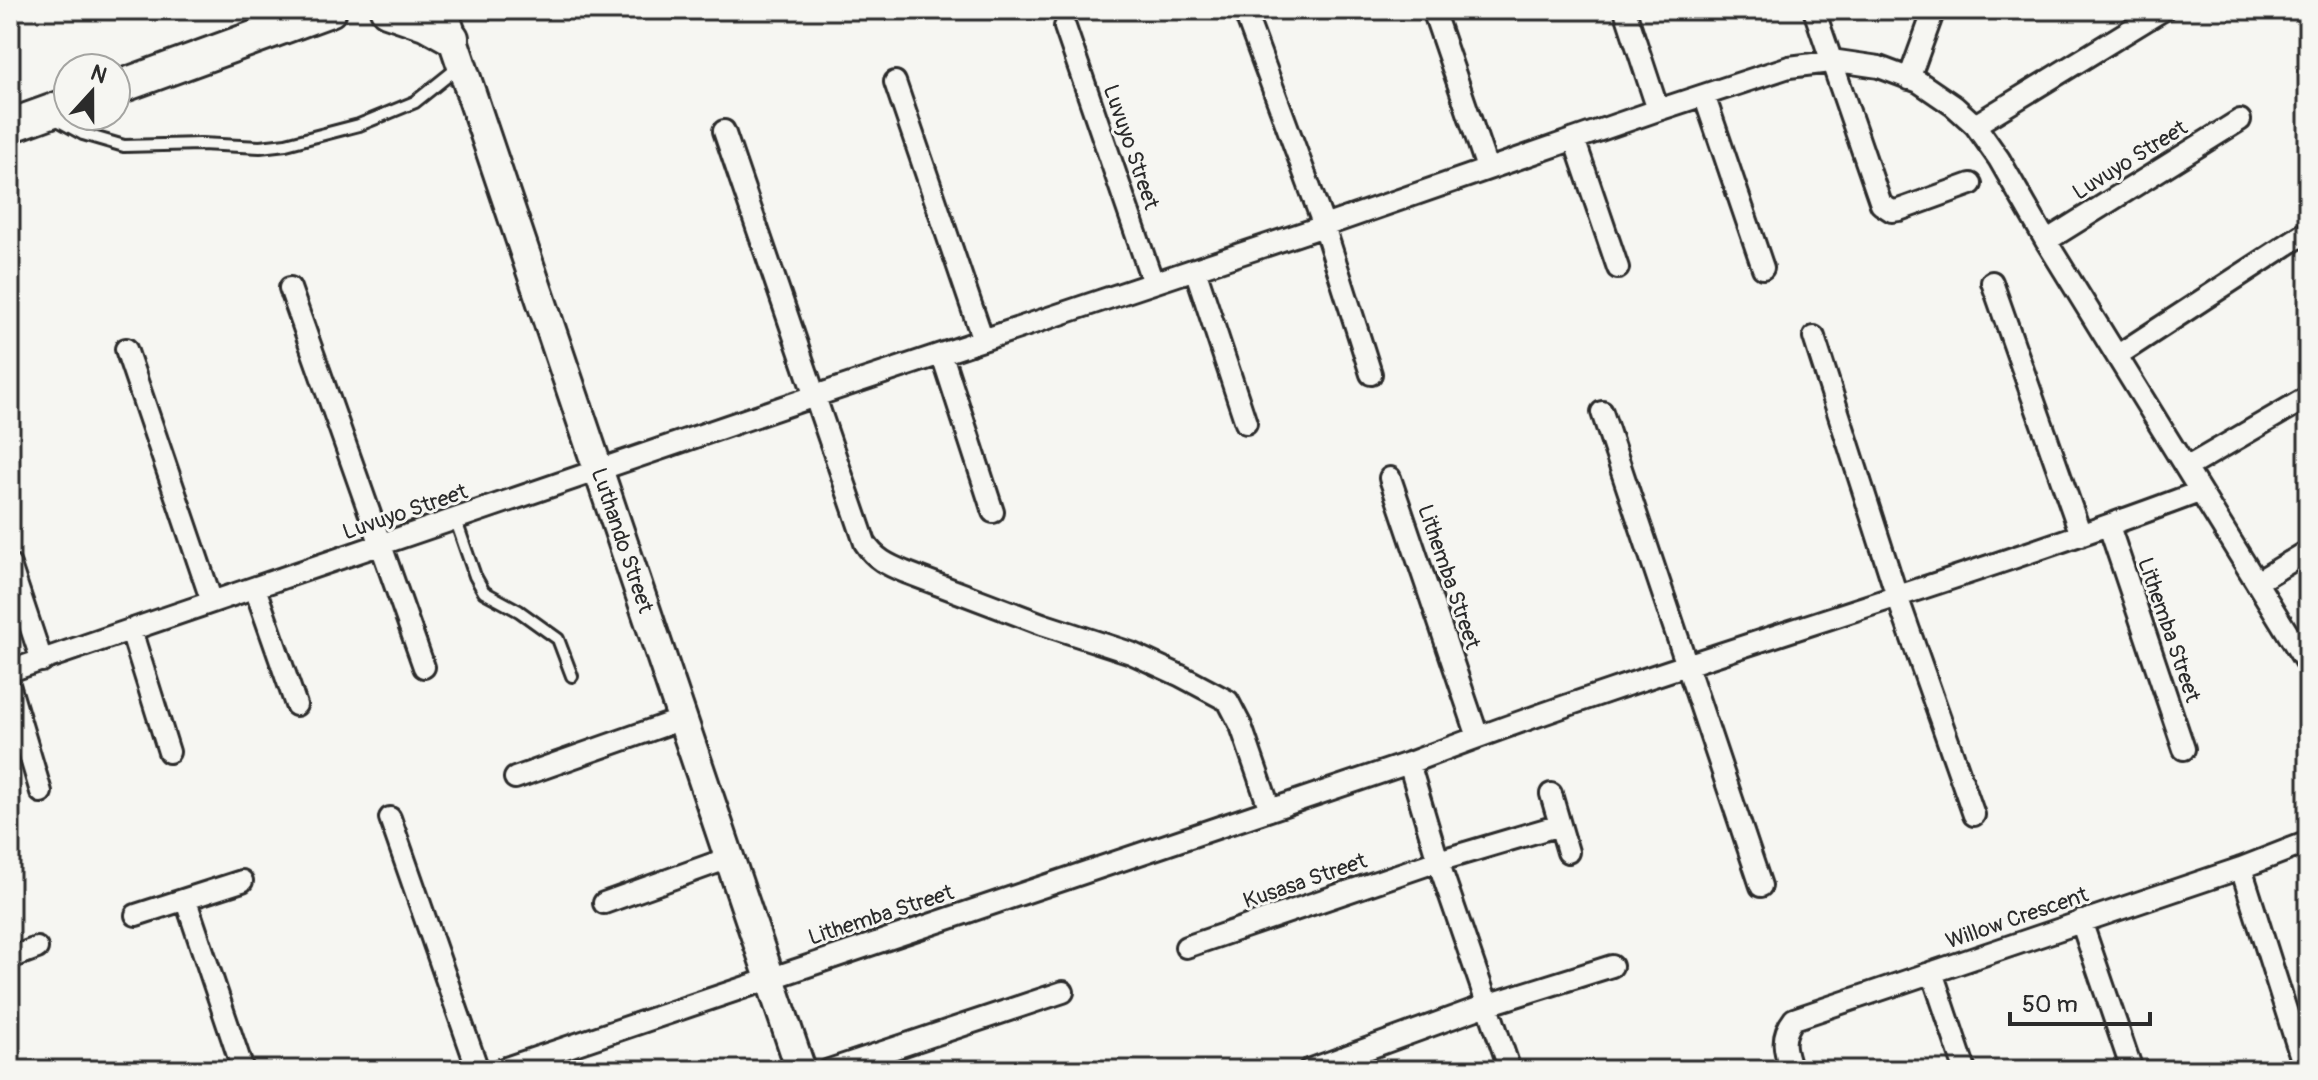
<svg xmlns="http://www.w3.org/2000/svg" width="2318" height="1080" font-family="Pangolin,sans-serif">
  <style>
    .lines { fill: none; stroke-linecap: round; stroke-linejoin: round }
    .lane-casing { stroke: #2b2b2b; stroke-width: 16 }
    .street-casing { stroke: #2b2b2b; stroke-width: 26 }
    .secondary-casing { stroke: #2b2b2b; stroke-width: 34 }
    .primary-casing { stroke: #2b2b2b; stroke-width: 38 }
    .lane { stroke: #f6f6f2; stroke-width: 10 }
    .street { stroke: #f6f6f2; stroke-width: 20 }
    .secondary { stroke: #f6f6f2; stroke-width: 28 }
    .primary { stroke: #f6f6f2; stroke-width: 32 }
    .labels { text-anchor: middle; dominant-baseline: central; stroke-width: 6; stroke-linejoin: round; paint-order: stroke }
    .street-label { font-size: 22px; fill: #2b2b2b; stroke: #f6f6f2 }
  </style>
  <rect width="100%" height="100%" fill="#f6f6f2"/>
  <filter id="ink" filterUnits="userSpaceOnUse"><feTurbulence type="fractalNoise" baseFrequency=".0125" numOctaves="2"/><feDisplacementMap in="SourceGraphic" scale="16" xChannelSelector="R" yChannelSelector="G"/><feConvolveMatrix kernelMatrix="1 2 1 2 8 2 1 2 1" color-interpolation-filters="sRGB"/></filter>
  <g filter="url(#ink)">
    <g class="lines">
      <defs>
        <path id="lane" d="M 54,118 L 83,134 L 124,146 L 201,144 L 260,147 L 286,144 L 359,125 L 415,102 L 460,66
          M 456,521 L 475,576 L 484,592 L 519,611 L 558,639 L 572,676"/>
        <path id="street" d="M 1244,10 L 1324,226 L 1371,374
          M 1433,10 L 1487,168
          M 1625,10 L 1658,110
          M 1814,10 L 1881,204 L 1892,211 L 1899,210 L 1971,184
          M 1065,27 L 1153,283
          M 1909,79 L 1934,10
          M 895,82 L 983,340
          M 1704,95 L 1763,268
          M 1975,125 L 2163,10
          M 724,131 L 865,543 C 875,559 888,565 905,572 L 1042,624 L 1131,653 L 1181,676 L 1228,701 L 1241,726 L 1270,810
          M 1574,139 L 1618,268
          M 2046,241 L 2240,120
          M 1195,269 L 1246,423
          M 1992,282 L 2081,535
          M 290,288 L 424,667
          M 1814,337 L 1897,596 L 1974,815
          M 126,349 L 212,602
          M 942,355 L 993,512
          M 2118,355 L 2308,231
          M 1602,412 L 1761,886
          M 2186,468 L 2308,397
          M 1390,478 L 1478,737
          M 2109,526 L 2184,749
          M 10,565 L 42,661
          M 2257,582 L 2308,551
          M 255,588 L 296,705
          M 131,630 L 169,752
          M 10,671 L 815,396 L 1324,226 L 1658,110 L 1789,67 L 1838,61 L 1879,67 L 1919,82 L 1954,106 L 1975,125 L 1999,159 L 2046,241 L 2308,666
          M 10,688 L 41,792
          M 1409,763 L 1438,861 L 1510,1070
          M 515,778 L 682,719
          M 1551,794 L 1568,852
          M 390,818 L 478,1070
          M 2241,868 L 2305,1070
          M 186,901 L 243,1070
          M 604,903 L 729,858
          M 136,915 L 242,881
          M 2081,921 L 2132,1070
          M 1186,947 L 1438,861 L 1560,825
          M 10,958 L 37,948
          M 1932,972 L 1965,1070
          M 500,1070 L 1409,763 C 1669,663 1938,590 2199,492
          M 829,1070 L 1063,992
          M 1309,1070 L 1487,1005 L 1612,966
          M 1791,1070 C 1784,1050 1780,1037 1794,1019 L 2241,868 L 2308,842"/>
        <g id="secondary">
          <path id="s1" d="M 443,10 L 801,1070"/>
        </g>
        <path id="primary" d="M 387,10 L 425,23 L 452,38
          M 116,88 L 330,10
          M 10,126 L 68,105"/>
      </defs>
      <use href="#lane" class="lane-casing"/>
      <use href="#street" class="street-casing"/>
      <use href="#secondary" class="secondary-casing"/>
      <use href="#primary" class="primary-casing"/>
      <use href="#lane" class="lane"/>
      <use href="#street" class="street"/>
      <use href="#secondary" class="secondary"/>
      <use href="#primary" class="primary"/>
    </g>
  </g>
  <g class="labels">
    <g class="street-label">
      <text transform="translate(1131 147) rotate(71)">Luvuyo Street</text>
      <text transform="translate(2130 160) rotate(-32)">Luvuyo Street</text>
      <text transform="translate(405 512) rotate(-19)">Luvuyo Street</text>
      <text stroke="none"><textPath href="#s1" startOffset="560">Luthando Street</textPath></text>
      <text transform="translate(1449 577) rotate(71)">Lithemba Street</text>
      <text transform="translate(2169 630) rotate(71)">Lithemba Street</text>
      <text transform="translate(1305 881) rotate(-19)">Kusasa Street</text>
      <text transform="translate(881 915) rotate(-18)">Lithemba Street</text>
      <text transform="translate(2017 918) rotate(-19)">Willow Crescent</text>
    </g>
  </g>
  <rect width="2318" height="1080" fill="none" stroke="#f6f6f2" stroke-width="40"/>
  <rect x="20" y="20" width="2278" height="1040" fill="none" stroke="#2b2b2b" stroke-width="3" filter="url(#ink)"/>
  <g transform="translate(92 92) rotate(21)"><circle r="38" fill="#f6f6f2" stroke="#a5a5a2" stroke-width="2"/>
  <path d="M0-6L14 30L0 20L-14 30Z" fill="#2b2b2b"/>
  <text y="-12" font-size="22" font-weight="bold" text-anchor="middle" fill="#2b2b2b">N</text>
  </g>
  <path d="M2010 1012v12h140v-12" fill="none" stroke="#2b2b2b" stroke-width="4"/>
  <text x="2022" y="1012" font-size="24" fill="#2b2b2b" stroke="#f6f6f2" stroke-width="6" paint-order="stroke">50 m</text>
</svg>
